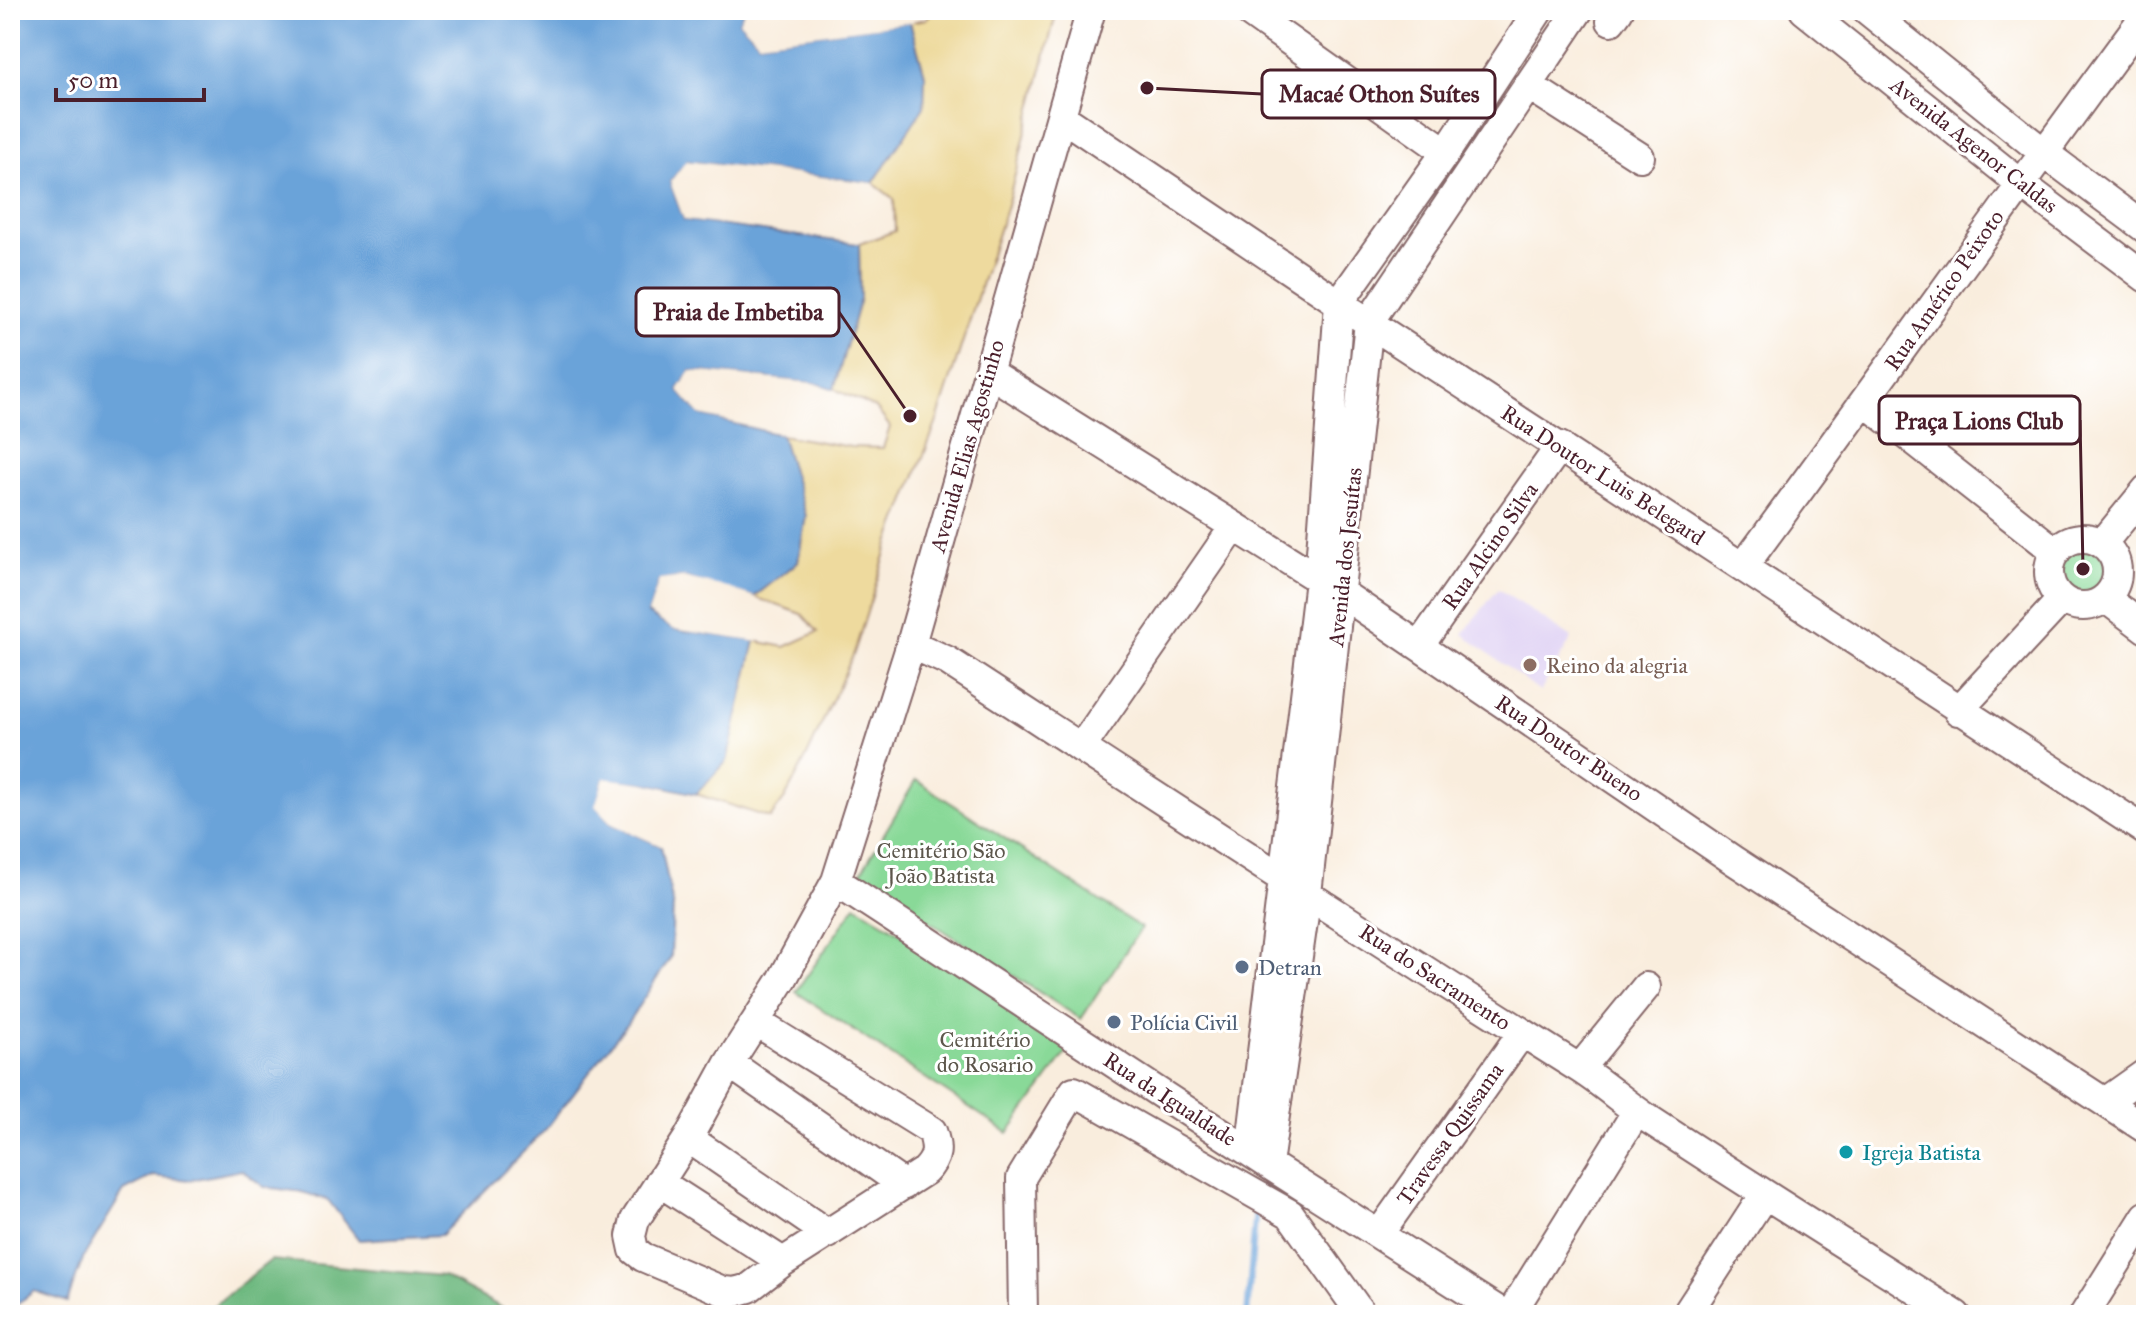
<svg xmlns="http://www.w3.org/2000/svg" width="2156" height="1325" font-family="'IM FELL Great Primer',serif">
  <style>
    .built { fill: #e1d4f4 }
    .green { fill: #89d998; stroke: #6a7c62; stroke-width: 2 }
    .forest { fill: #6eb980; stroke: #5c6c56; stroke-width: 2 }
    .sand { fill: #eeda9e; stroke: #9c7c64; stroke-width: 2 }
    .water { fill: #6aa3d9; stroke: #5a6182; stroke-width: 2 }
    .pier { fill: #f9eddd }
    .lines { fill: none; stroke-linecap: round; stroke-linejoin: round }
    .stream { stroke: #6aa3d9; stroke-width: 6 }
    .minor-casing { stroke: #876769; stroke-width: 32 }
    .minor { stroke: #fff; stroke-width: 28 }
    .education-dot { fill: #8d6e63; stroke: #fff; stroke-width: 3 }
    .service-dot { fill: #5c6f8a; stroke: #fff; stroke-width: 3 }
    .culture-dot { fill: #0f9aa8; stroke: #fff; stroke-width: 3 }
    .labels { text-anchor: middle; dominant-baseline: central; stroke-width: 6; stroke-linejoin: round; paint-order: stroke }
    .street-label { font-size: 22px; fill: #4a1f2b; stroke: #fff }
    .education-label { font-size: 22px; fill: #785e54; stroke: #fff; text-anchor: start }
    .park-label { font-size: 22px; fill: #5d574c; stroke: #fff }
    .service-label { font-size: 22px; fill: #4e5e75; stroke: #fff; text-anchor: start }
    .culture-label { font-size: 22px; fill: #0d838f; stroke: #fff; text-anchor: start }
    .leader { fill: none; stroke: #4a1f2b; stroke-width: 3 }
    .callout-dot { fill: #4a1f2b; stroke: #fff; stroke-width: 3 }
    .callout { fill: #fff; stroke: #4a1f2b; stroke-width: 3 }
    .callout-label { font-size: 24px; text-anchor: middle; font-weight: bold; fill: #4a1f2b }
  </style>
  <rect width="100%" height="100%" fill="#fff"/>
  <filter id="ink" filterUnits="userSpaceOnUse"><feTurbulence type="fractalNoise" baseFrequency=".0125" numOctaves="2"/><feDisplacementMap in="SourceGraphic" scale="16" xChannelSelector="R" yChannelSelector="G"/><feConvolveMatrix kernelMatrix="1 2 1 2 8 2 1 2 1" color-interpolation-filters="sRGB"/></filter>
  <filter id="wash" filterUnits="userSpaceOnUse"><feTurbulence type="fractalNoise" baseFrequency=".006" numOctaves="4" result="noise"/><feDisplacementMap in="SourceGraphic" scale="32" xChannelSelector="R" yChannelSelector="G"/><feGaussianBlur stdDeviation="1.8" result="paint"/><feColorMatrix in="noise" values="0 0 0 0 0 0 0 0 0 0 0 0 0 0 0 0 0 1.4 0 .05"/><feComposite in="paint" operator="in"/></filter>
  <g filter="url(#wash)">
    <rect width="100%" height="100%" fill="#f9eddd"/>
    <path class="built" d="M 1498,589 L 1572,638 L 1540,692 L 1463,634 Z"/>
    <path class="green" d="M2054 572a29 29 0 1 1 58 0a29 29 0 1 1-58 0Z
      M 916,780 L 1141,928 L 1081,1019 L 859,876 Z
      M 856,905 L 1074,1043 L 1008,1133 L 796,992 Z"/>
    <path class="forest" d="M 271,1260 L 443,1276 L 515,1315 L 202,1315 Z"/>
    <path class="sand" d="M 934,10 L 1057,10 L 1008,202 L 936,424 L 889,543 L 854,653 L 806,758 L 785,798 L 770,818 L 696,794 L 727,761 L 755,641 L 785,647 L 818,632 L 802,614 L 754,597 L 798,562 L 806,516 L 781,435 L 851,447 L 883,448 L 890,427 L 876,408 L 834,389 L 860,298 L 859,244 L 895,231 L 894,199 L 873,183 L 924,107 L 925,75 L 910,22 L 926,19 Z"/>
    <path class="water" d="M 10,10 L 745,10 L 739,21 L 759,42 L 910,22 L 925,75 L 924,107 L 873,183 L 687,161 L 670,182 L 684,220 L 859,244 L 860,298 L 834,389 L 814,383 L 691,371 L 678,390 L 700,415 L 781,435 L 806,516 L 798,562 L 754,597 L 683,577 L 659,581 L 648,614 L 673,629 L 755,641 L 727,761 L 696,794 L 644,783 L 604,779 L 596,806 L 612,824 L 661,846 L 673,906 L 671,957 L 626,1025 L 545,1130 L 441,1235 L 359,1240 L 328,1200 L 302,1192 L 264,1187 L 242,1170 L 190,1180 L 153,1176 L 124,1191 L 84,1256 L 67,1302 L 34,1291 L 10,1310 Z"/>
    <path class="pier" d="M 745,10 L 749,10 L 744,20 L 760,38 L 910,18 L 914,22 L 759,42 L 739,21 Z
      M 686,161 L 873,183 L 876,186 L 688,165 L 674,183 L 687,216 L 797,229 L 860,240 L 863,242 L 684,220 L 670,182 Z
      M 691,371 L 814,383 L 838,391 L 834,393 L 813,387 L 693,375 L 683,390 L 702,412 L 782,431 L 786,435 L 700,415 L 678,390 Z
      M 683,577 L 725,587 L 758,598 L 753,601 L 683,581 L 662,584 L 652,612 L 674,625 L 756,637 L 759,642 L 673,629 L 648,613 L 659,580 Z
      M 604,778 L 644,783 L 700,796 L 695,798 L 643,787 L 607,783 L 600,805 L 615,821 L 662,843 L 665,847 L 661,846 L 612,824 L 595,806 Z"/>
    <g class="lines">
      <path class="stream" d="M 1247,1315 L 1256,1207"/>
    </g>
  </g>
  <g filter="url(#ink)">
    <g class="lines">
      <defs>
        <path id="minor" d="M 1246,10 L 1446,152
          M 1804,10 L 2020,183 L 2146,278
          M 1867,10 L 2043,152 L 2146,229
          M 1611,21 L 1619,10
          M 1528,85 L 1640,157
          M 1062,117 L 1339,303 L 2146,831
          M 988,372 L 1341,593 L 1733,860 L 2146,1129
          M 1865,402 L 2056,552
          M2049 572a34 34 0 1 1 68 0a34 34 0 1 1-68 0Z
          M 2102,544 L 2146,490
          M 1743,567 C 1879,383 2010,197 2146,14
          M 2105,598 L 2146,629
          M 911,644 L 948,661 C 1157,797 1366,934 1577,1067 C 1603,1083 1625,1104 1650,1120 C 1751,1186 1854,1251 1956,1315
          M 1420,645 L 1560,446
          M 1958,711 L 2062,599
          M 1081,748 L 1234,527
          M 836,881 L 1268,1164 L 1505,1315
          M 756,1022 L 932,1131 C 938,1148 938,1158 925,1171 L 783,1262 L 749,1288 L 735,1292 L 723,1291 L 643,1257 L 634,1250 L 631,1236 L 635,1220 L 688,1138 L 729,1063 L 782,980 L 836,881 L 911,644 L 1091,10
          M 729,1063 L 904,1185
          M 1580,1068 L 1646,987
          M 2105,1102 L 2146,1073
          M 688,1138 L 828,1234
          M 1250,1152 L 1319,580 L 1339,303 L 1446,152 L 1539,10
          M 1268,1164 L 1307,894 L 1369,322 L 1579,10
          M 659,1182 L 783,1262
          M 1379,1234 L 1521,1034
          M 1023,1315 L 1021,1178 L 1074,1091 L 1290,1214 L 1362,1315
          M 1510,1315 L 1637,1111
          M 1686,1315 L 1764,1195
          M 2084,1315 L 2146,1216"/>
      </defs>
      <use href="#minor" class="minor-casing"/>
      <use href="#minor" class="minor"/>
    </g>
  </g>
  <circle class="education-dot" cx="1530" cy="665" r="8"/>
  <g class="service-dot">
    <circle cx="1242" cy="967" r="8"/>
    <circle cx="1114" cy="1022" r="8"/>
  </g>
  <circle class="culture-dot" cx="1846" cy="1152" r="8"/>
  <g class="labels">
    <g class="street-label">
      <text transform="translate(1974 145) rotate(38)">Avenida Agenor Caldas</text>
      <text transform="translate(1944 290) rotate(-55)">Rua Américo Peixoto</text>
      <text transform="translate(967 446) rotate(-74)">Avenida Elias Agostinho</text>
      <text transform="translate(1603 475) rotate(33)">Rua Doutor Luis Belegard</text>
      <text transform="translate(1490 546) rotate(-55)">Rua Alcino Silva</text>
      <text transform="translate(1345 557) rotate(-84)">Avenida dos Jesuítas</text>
      <text transform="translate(1569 748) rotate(34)">Rua Doutor Bueno</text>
      <text transform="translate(1435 977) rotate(33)">Rua do Sacramento</text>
      <text transform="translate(1170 1099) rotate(33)">Rua da Igualdade</text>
      <text transform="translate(1450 1134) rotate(-55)">Travessa Quissama</text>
    </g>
    <g class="education-label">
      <text x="1546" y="665">Reino da alegria</text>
    </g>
    <g class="park-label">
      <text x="941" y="850">Cemitério São<tspan x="941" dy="25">João Batista</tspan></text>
      <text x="985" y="1039">Cemitério<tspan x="985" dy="25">do Rosario</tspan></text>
    </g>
    <g class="service-label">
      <text x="1258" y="967">Detran</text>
      <text x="1130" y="1022">Polícia Civil</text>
    </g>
    <g class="culture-label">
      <text x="1862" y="1152">Igreja Batista</text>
    </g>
  </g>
  <path class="leader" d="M1147 88L1262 94M910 416L839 312M2083 569L2080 420"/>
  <g class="callout-dot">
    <circle cx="1147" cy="88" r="8"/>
    <circle cx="910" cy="416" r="8"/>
    <circle cx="2083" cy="569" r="8"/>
  </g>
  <g class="callout">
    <rect x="1262" y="70" width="233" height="48" rx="8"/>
    <rect x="636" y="288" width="203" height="48" rx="8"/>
    <rect x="1879" y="396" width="201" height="48" rx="8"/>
  </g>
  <g class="callout-label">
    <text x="1379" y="102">Macaé Othon Suítes</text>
    <text x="738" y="320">Praia de Imbetiba</text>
    <text x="1979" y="429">Praça Lions Club</text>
  </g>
  <rect width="2156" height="1325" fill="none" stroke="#fff" stroke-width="40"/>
  <path d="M56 88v12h148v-12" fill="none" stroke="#4a1f2b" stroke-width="4"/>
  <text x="68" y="88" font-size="24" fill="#4a1f2b" stroke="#ffffff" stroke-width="6" paint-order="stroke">50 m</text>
</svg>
